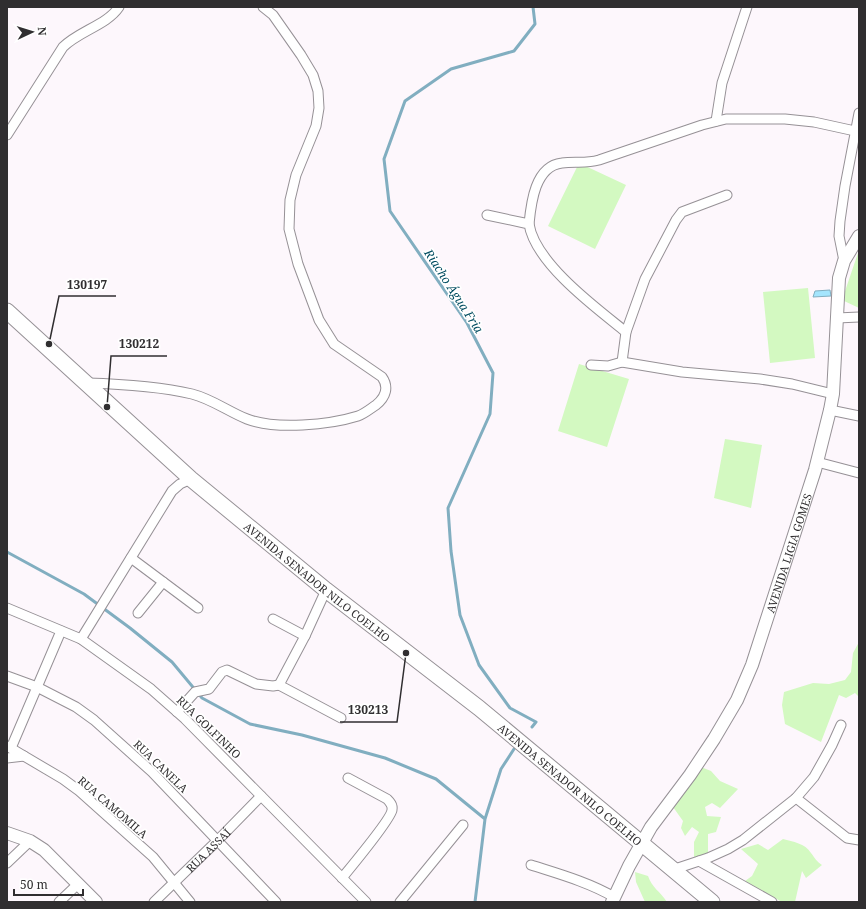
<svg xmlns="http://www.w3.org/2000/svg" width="866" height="909" font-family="'Noto Serif',serif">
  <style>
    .green { fill: #d3f9c1 }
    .water { fill: #a4e5fd; stroke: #81aec0 }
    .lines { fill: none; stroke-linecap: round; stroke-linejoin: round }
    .stream { stroke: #81aec0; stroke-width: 3 }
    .minor-casing { stroke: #969196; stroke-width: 11 }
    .tertiary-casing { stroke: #969196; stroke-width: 14 }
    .primary-casing { stroke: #969196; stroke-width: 17 }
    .minor { stroke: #fff; stroke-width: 9 }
    .tertiary { stroke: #fff; stroke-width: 12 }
    .primary { stroke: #fff; stroke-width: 15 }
    .labels { text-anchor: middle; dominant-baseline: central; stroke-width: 3.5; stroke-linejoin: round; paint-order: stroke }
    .street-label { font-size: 11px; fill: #302e30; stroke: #fff }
    .water-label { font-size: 12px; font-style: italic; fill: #004c60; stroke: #fff }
    .leader { fill: none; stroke: #302e30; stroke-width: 1.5 }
    .callout-dot { fill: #302e30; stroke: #fff; stroke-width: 1.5 }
    .callout-label { font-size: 12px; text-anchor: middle; font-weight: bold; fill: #302e30; stroke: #fff; stroke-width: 3.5; stroke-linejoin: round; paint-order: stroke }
  </style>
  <rect width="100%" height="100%" fill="#fdf7fc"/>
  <path class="green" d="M 579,163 L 626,185 L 595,249 L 548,226 Z
    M 859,250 L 859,308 L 842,300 Z
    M 808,288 L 815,358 L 770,363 L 763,292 Z
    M 579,364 L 629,379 L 607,447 L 558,431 Z
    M 725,439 L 762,445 L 751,508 L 714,498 Z
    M 859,642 L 859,697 L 855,693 L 846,698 L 839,695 L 821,742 L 785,724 L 782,705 L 784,692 L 813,683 L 829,684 L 845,680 L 851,672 L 853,653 Z
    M 701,767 L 711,771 L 720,781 L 738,789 L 720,808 L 712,803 L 705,807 L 707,816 L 721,817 L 716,832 L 708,834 L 708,854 L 694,857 L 694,842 L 699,832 L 692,827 L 685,836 L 681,828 L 683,821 L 673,807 Z
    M 783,839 C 793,842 805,843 811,853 C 815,858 816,861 822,865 L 806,878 L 802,871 L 795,902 L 782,902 L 745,881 L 752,876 L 758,864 L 741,849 L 758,844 L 768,850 Z
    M 635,872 L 648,876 C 652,888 660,891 667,902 L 645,902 L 636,882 Z"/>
  <path class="water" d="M 830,290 L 831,296 L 813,297 L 815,291 Z"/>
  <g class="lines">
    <path class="stream" d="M 7,552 L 84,594 L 130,628 L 172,662 L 202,698 L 250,724 L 302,735 L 385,758 L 436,779 L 485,819
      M 532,727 L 536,722 L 510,708 L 479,665 L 460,615 L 451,551 L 448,508 L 490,414 L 493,373 L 467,323 L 390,211 L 384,159 L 405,101 L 451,69 L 514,51 L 535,24 L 533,7
      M 475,902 L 485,819 L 501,769 L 514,749"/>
    <defs>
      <g id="minor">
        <path d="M 716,121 L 722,83 L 747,7"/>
        <path d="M 7,135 L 63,47 C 79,31 107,25 119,7"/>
        <path d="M 487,215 L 529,224 C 535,263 596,308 626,332"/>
        <path d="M 529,224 C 531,203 535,166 562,163 C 575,161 585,164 599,160 L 702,125 L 726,119 L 785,119 L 814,122 L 855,131"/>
        <path d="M 844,261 L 839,236 L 840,221 L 845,186 L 859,113"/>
        <path d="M 837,318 L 859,317"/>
        <path d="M 622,362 L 626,332 L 645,279 L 676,220 L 682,212 L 727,195"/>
        <path d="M 591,365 L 608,366 L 622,362 L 682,372 L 760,379 L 792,384 L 833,394"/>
        <path d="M 87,383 C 122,384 158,386 192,394 C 212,399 229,412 247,419 C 276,430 329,425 358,416 C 364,414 370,409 376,405 C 386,397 389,387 382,377 L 334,344 L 319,320 L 298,264 L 289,229 L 290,200 L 296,175 L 316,126 L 319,108 L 318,91 L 313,75 L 301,55 L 273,15 L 263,7"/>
        <path d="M 830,410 L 859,416"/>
        <path d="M 817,462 L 859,473"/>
        <path d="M 131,558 L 198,608"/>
        <path d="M 326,590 L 305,636 L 279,685 L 341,718"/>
        <path d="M 7,608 L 81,639 L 151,689 L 185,719 L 366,902"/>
        <path d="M 138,613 L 163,582"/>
        <path d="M 273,619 L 305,636"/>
        <path d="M 81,639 L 172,491 L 180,484 L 191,479"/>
        <path d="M 7,676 L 37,687 L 76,707 L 94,720 L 152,772 L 276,902"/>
        <path d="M 177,712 L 195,692 L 209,689 L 222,672 L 227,670 L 256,684 L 273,686 L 279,685"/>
        <path d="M 7,746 L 63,779 L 78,790 L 153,857 L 190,902"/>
        <path d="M 11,748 L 61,631"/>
        <path d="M 7,758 L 24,756"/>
        <path d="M 796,798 L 847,838 L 859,840"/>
        <path d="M 699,861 L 772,902"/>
        <path d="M 7,863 L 30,841"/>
        <path d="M 531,865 C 559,874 588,882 614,897"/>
        <path d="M 672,870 L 708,858 L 728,849 L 743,840 L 796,798 L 814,777 L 832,745 L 841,725"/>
        <path d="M 342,878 C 351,867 391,819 392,810 C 393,805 390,802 387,799 L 348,778"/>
        <path d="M 59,902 L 78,884"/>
        <path id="s1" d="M 154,902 L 217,841 L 261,796"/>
        <path d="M 400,902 L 463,825"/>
      </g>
      <g id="tertiary">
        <path d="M 7,833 L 30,841 L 44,850 L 96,902"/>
        <path id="s2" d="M 612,902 L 629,866 L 651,827 L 690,775 L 714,739 L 737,700 L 752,665 L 815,470 L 830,410 L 833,394 L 839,278 L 844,261 L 859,236"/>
      </g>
      <g id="primary">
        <path id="s3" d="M 7,311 L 191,479 L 326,590 L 479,708 L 712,902"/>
      </g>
    </defs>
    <use href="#minor" class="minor-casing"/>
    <use href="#tertiary" class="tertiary-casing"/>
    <use href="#primary" class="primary-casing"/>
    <use href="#minor" class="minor"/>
    <use href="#tertiary" class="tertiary"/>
    <use href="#primary" class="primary"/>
  </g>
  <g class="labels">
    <g class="street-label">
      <text stroke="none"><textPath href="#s2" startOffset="394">AVENIDA LIGIA GOMES</textPath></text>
      <text stroke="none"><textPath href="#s3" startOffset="412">AVENIDA SENADOR NILO COELHO</textPath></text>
      <text transform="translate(209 727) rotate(44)">RUA GOLFINHO</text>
      <text transform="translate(161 766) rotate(44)">RUA CANELA</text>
      <text stroke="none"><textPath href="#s3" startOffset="736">AVENIDA SENADOR NILO COELHO</textPath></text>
      <text transform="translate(113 807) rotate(41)">RUA CAMOMILA</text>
      <text stroke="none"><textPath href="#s1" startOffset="75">RUA ASSAÍ</textPath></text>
    </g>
    <g class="water-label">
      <text transform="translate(454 291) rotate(57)">Riacho Água Fria</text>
    </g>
  </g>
  <path class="leader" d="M49 344L59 296H116M107 407L111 356H167M406 653L397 722H340"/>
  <g class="callout-dot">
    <circle cx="49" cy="344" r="4"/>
    <circle cx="107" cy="407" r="4"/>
    <circle cx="406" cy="653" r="4"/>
  </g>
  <g class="callout-label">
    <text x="87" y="289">130197</text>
    <text x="139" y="348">130212</text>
    <text x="368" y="714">130213</text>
  </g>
  <rect width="866" height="909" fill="none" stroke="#302e30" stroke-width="16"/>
  <g transform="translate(32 32) rotate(86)" stroke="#ffffff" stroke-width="3" paint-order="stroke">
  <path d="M0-3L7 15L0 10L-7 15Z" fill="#302e30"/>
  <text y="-6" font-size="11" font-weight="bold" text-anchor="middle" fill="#302e30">N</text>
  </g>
  <path d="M14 889v6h69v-6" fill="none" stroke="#302e30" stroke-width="2"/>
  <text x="20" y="889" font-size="12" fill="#302e30" stroke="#ffffff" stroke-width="3" paint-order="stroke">50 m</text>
</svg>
